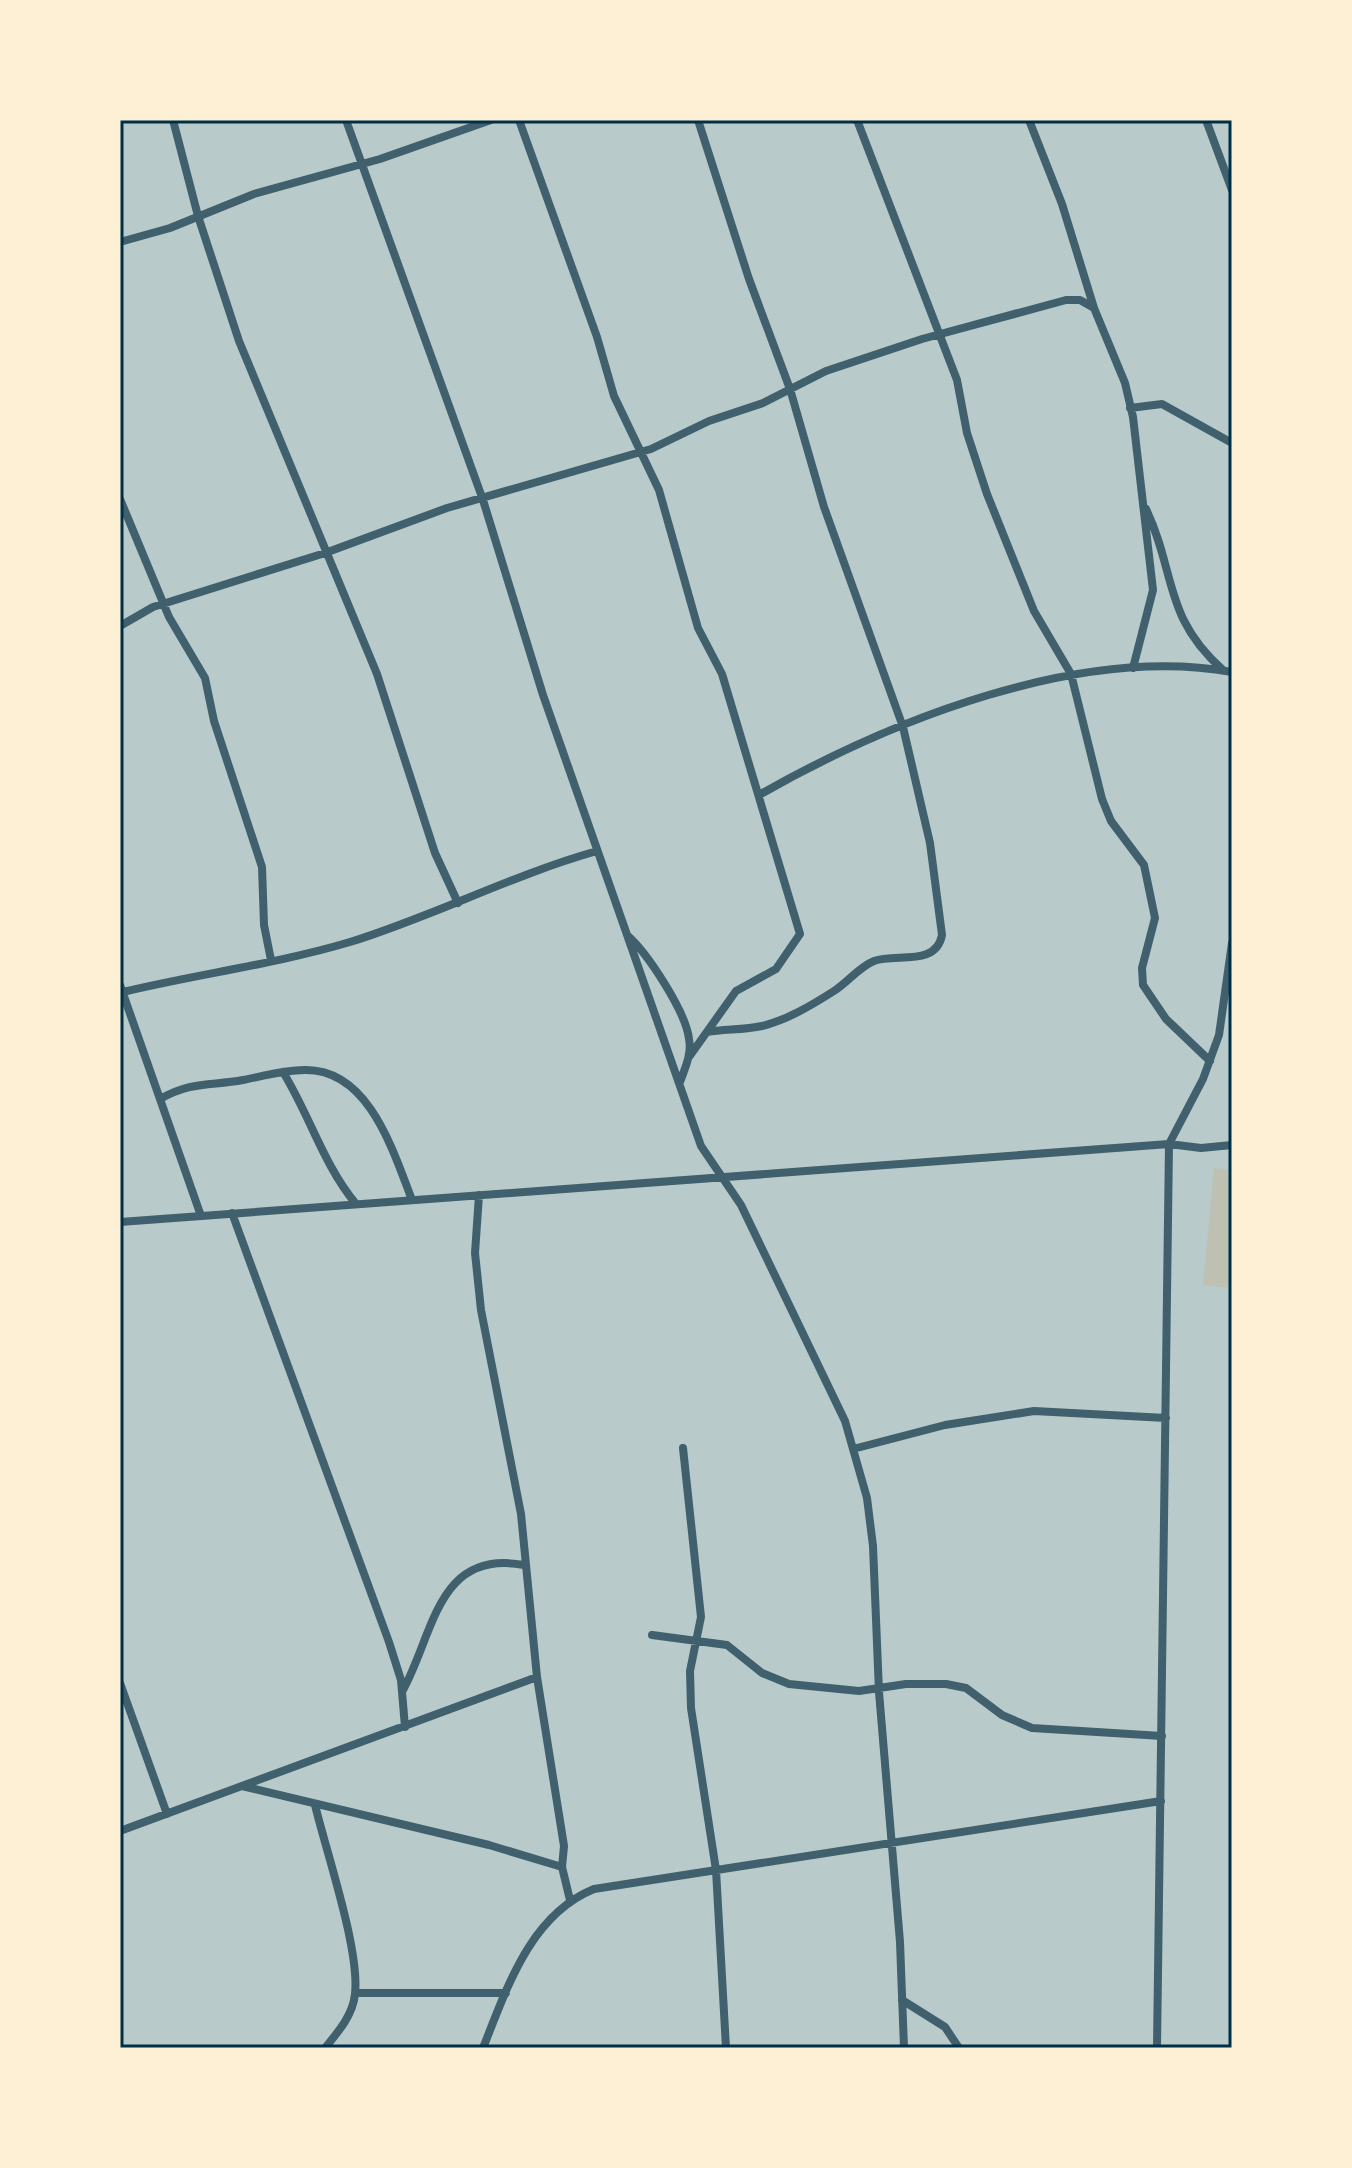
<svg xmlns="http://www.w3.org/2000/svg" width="1352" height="2168" font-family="Poppins,sans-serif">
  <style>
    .green { fill: #b9caca }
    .building { fill: #bec0b2 }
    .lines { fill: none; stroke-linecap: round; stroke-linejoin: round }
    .minor { stroke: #3f606c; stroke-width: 8 }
    .neatline { fill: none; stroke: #003049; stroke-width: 3 }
  </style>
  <rect width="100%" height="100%" fill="#fdf0d5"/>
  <path class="green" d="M 120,120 L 1232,120 L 1232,2048 L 120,2048 Z"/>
  <path class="building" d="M 1214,1168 L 1232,1170 L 1232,1288 L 1203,1285 Z"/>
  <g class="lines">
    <path class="minor" d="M 173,120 L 198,216 L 239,341 L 377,674 L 435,853 L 458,903
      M 346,120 L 483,500 L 543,695 L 701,1146 L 741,1205 L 845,1421 L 867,1498 L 873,1546 L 879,1692 L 900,1942 L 904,2048
      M 519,120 L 597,337 L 614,396 L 659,490 L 698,628 L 722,674 L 800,934 L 776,969 L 736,991 L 689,1057
      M 698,120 L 749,279 L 790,389 L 824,507 L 903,727 L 930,843 L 942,935 C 936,967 896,953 874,961 C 859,967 848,982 834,991 C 812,1005 787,1020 762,1026 C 744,1030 725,1029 707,1032
      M 857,120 L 957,380 L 967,433 L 987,494 L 1034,611 L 1071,674 L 1102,799 L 1111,821 L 1144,865 L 1155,918 L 1142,968 L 1143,985 L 1166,1019 L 1210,1061
      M 1029,120 L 1062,204 L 1094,308 L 1125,383 L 1133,417 L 1153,590 L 1133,668
      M 1206,120 L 1232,190
      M 120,242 L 170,228 L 254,194 L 380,159 L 491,120
      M 1130,408 L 1162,404 L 1232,443
      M 120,499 L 169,617 L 205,678 L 214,721 L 262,867 L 264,925 L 271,960
      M 1146,509 C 1176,572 1163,617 1223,670
      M 120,626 L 153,607 L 325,553 L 447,508 L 651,449 L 709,421 L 763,403 L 826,371 L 922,339 L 1066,300 L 1080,300 L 1094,308
      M 759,795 C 891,720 1079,645 1232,672
      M 628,936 C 648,954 686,1012 689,1039 C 692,1054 685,1068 680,1082
      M 120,985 L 201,1216
      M 123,992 C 198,974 276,964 350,942 C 434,916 512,875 597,851
      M 283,1072 C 310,1116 323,1164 356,1204
      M 160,1099 C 192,1081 210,1086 243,1080 C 263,1076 284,1070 305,1070 C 369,1069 393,1151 412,1200
      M 479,1195 L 475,1253 L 481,1310 L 521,1514 L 537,1677 L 564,1846 L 562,1867 L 570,1900
      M 232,1213 L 389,1642 L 401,1680 L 405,1727
      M 120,1222 L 1169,1144 L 1203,1079 L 1219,1035 L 1232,943
      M 683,1448 L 701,1617 L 690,1671 L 691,1708 L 716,1870 L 726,2048
      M 853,1449 L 945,1425 L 1034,1411 L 1166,1418
      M 652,1635 L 727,1645 L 762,1673 L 789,1684 L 859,1691 L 906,1684 L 946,1684 L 966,1688 L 1002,1715 L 1032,1728 L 1162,1736
      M 120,1683 L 167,1814
      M 403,1690 C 434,1634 437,1549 524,1565
      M 242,1786 L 489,1845 L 562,1867
      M 315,1805 C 326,1851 360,1950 355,1994 C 353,2015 338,2032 325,2048
      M 120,1831 L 537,1677
      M 355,1993 L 506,1993
      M 902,2000 L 945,2027 L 959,2048
      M 483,2048 C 507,1988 530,1915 594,1889 L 1161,1801
      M 1157,2048 L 1169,1144 L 1201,1148 L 1232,1145"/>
  </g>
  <rect width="1352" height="2168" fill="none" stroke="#fdf0d5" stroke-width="244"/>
  <rect x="122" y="122" width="1108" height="1924" class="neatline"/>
</svg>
